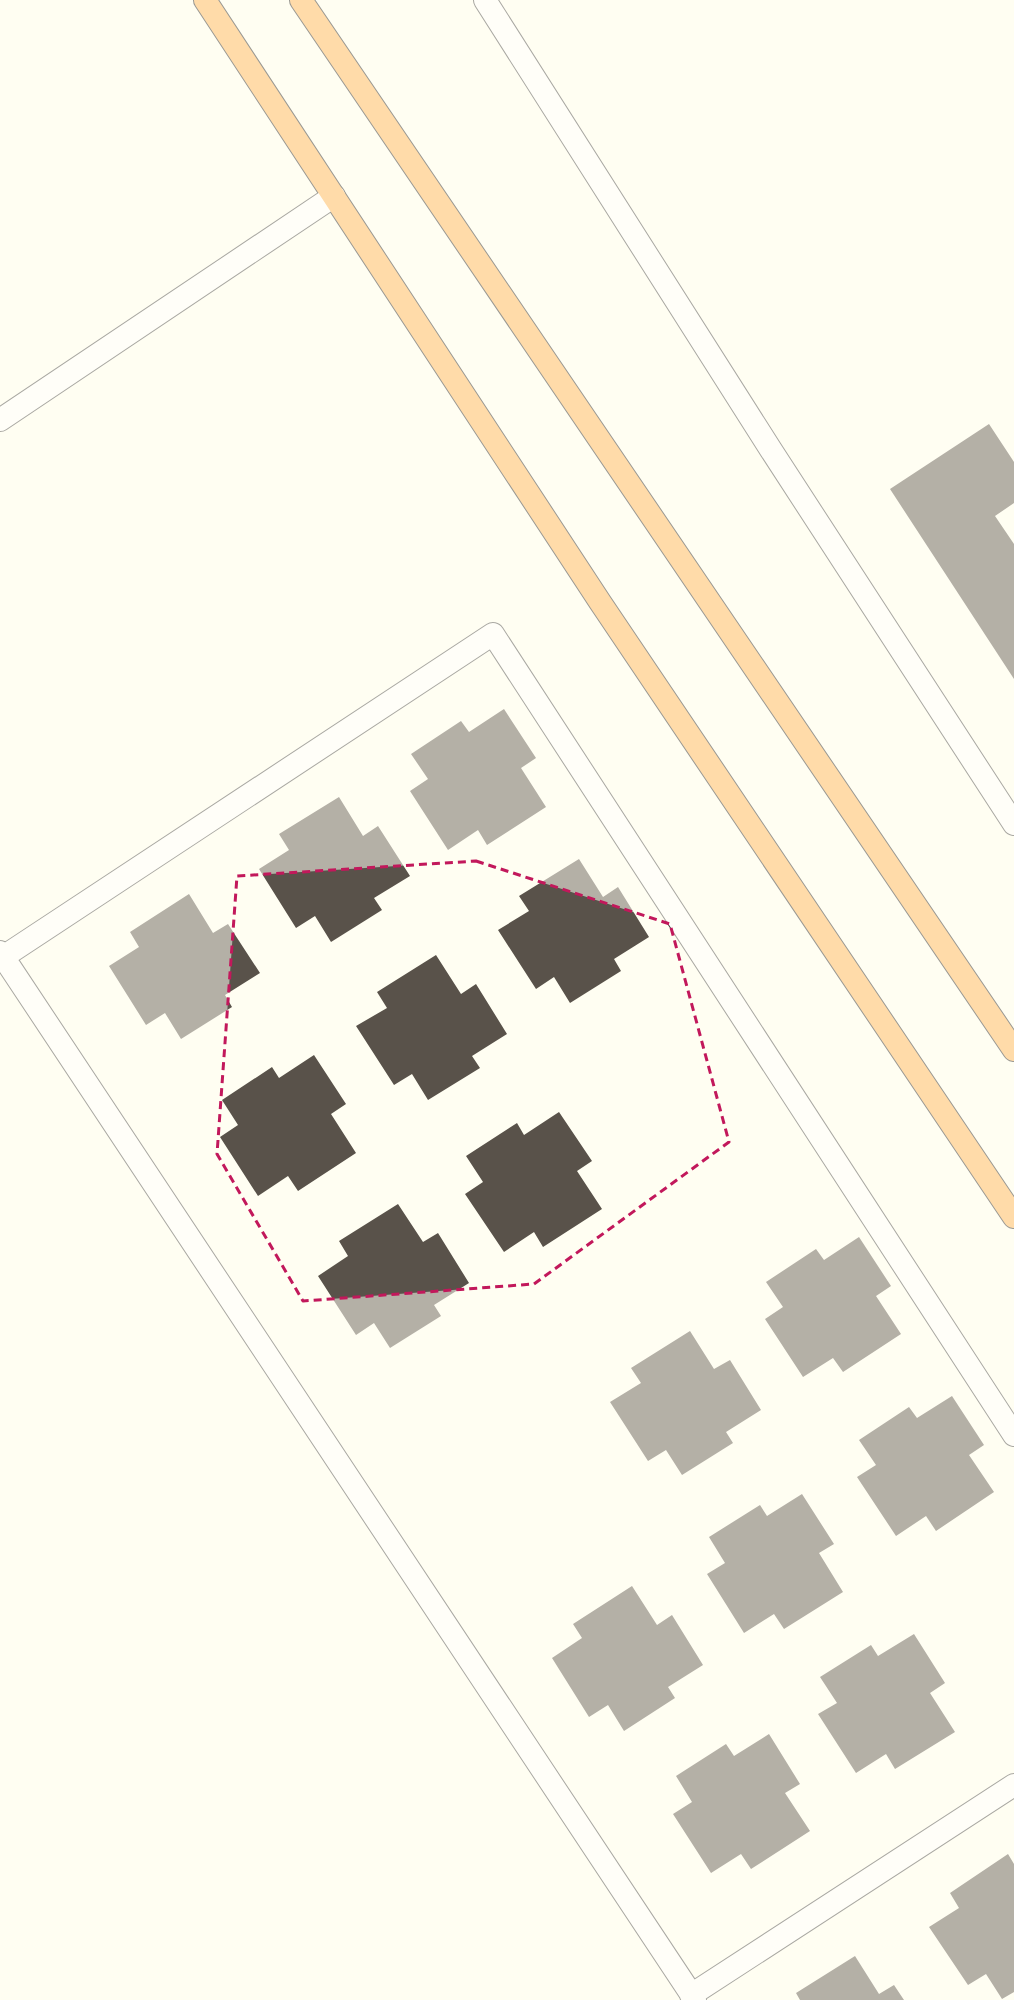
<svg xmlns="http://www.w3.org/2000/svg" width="1014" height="2000" font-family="'Libre Baskerville',serif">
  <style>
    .building { fill: #59524a }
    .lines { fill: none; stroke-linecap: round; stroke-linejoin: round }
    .minor-casing { stroke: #424242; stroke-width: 24 }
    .highway-casing { stroke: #202020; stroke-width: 24 }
    .minor { stroke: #fff; stroke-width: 22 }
    .highway { stroke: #ffb150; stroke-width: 22 }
    .marked { fill: none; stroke: #c2185b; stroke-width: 3; stroke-dasharray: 8 5; stroke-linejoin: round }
  </style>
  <rect width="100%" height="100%" fill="#fffef2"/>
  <path class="building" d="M 989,424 L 1014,462 L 1014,503 L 995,516 L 1014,544 L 1014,679 L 890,489 Z
    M 504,709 L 536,758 L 521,768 L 546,807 L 487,845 L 478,830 L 448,850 L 410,791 L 428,779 L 411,754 L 461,721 L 469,732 Z
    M 339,797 L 363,836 L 378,826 L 410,876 L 374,898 L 382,910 L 331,942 L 315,916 L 296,928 L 259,869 L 289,850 L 279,834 Z
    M 579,859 L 603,897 L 618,887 L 649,937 L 614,959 L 621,971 L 570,1003 L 554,977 L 536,989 L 498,930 L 529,911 L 519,896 Z
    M 189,894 L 213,933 L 228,924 L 260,973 L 225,995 L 232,1007 L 181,1039 L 165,1013 L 146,1025 L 109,966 L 139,947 L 130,932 Z
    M 436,955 L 461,994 L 476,984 L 507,1034 L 472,1056 L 480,1068 L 428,1100 L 412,1074 L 394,1085 L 356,1026 L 387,1008 L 377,992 Z
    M 314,1055 L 346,1104 L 331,1114 L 356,1153 L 298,1191 L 288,1176 L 258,1196 L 220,1137 L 238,1125 L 222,1100 L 272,1067 L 279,1078 Z
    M 559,1112 L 592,1161 L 577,1171 L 602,1209 L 543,1247 L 534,1232 L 504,1252 L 465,1194 L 483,1182 L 466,1156 L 517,1123 L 524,1135 Z
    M 398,1204 L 423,1242 L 438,1233 L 469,1283 L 434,1305 L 441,1316 L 390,1348 L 374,1323 L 356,1335 L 318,1276 L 348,1256 L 339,1241 Z
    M 859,1237 L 891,1286 L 876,1296 L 901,1334 L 843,1372 L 833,1358 L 803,1377 L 765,1319 L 783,1307 L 766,1282 L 816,1249 L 824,1260 Z
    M 690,1331 L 714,1369 L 730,1360 L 761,1410 L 726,1432 L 733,1443 L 682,1475 L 666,1450 L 648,1461 L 610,1402 L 641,1383 L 631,1368 Z
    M 952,1396 L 984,1445 L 969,1455 L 994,1492 L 936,1531 L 926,1516 L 896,1536 L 857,1477 L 876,1465 L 859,1440 L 909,1407 L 917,1418 Z
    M 802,1494 L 834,1544 L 819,1553 L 843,1592 L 784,1629 L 774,1614 L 744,1633 L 707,1574 L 725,1563 L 709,1537 L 760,1505 L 767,1516 Z
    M 632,1586 L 657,1625 L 672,1615 L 703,1665 L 668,1687 L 675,1698 L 624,1731 L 608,1705 L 589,1717 L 552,1658 L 582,1638 L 573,1624 Z
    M 914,1634 L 945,1683 L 930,1693 L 955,1732 L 895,1769 L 886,1754 L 856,1773 L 818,1714 L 837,1703 L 820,1677 L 871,1645 L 878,1656 Z
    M 769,1734 L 800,1784 L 785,1793 L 810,1831 L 751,1869 L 741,1854 L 711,1873 L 673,1814 L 692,1802 L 676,1776 L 726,1744 L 734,1756 Z
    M 1008,1854 L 1014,1864 L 1014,1992 L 1002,1999 L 986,1974 L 968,1985 L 929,1927 L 959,1908 L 950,1893 Z
    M 855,1956 L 879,1994 L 894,1985 L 904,2000 L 800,2000 L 796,1993 Z"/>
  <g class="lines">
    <defs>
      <path id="minor" d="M 485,0 L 771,450 L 1014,824
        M 0,420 L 334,196
        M 0,952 L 695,2000
        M 0,959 L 493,634 L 1014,1435
        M 691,1995 L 1014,1785"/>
      <path id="highway" d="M 205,0 L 600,602 L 1014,1217
        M 301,0 L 1014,1050"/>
    </defs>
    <use href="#minor" class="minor-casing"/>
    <use href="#highway" class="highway-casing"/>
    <use href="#minor" class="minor"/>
    <use href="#highway" class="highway"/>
  </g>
  <path d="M0 0H1014V2000H0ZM 476,861 L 670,924 L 729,1142 L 534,1284 L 303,1301 L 217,1154 L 237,876 Z" fill="#fffef2" fill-opacity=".55" fill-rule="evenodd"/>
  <path class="marked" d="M 476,861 L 670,924 L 729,1142 L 534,1284 L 303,1301 L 217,1154 L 237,876 Z"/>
</svg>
